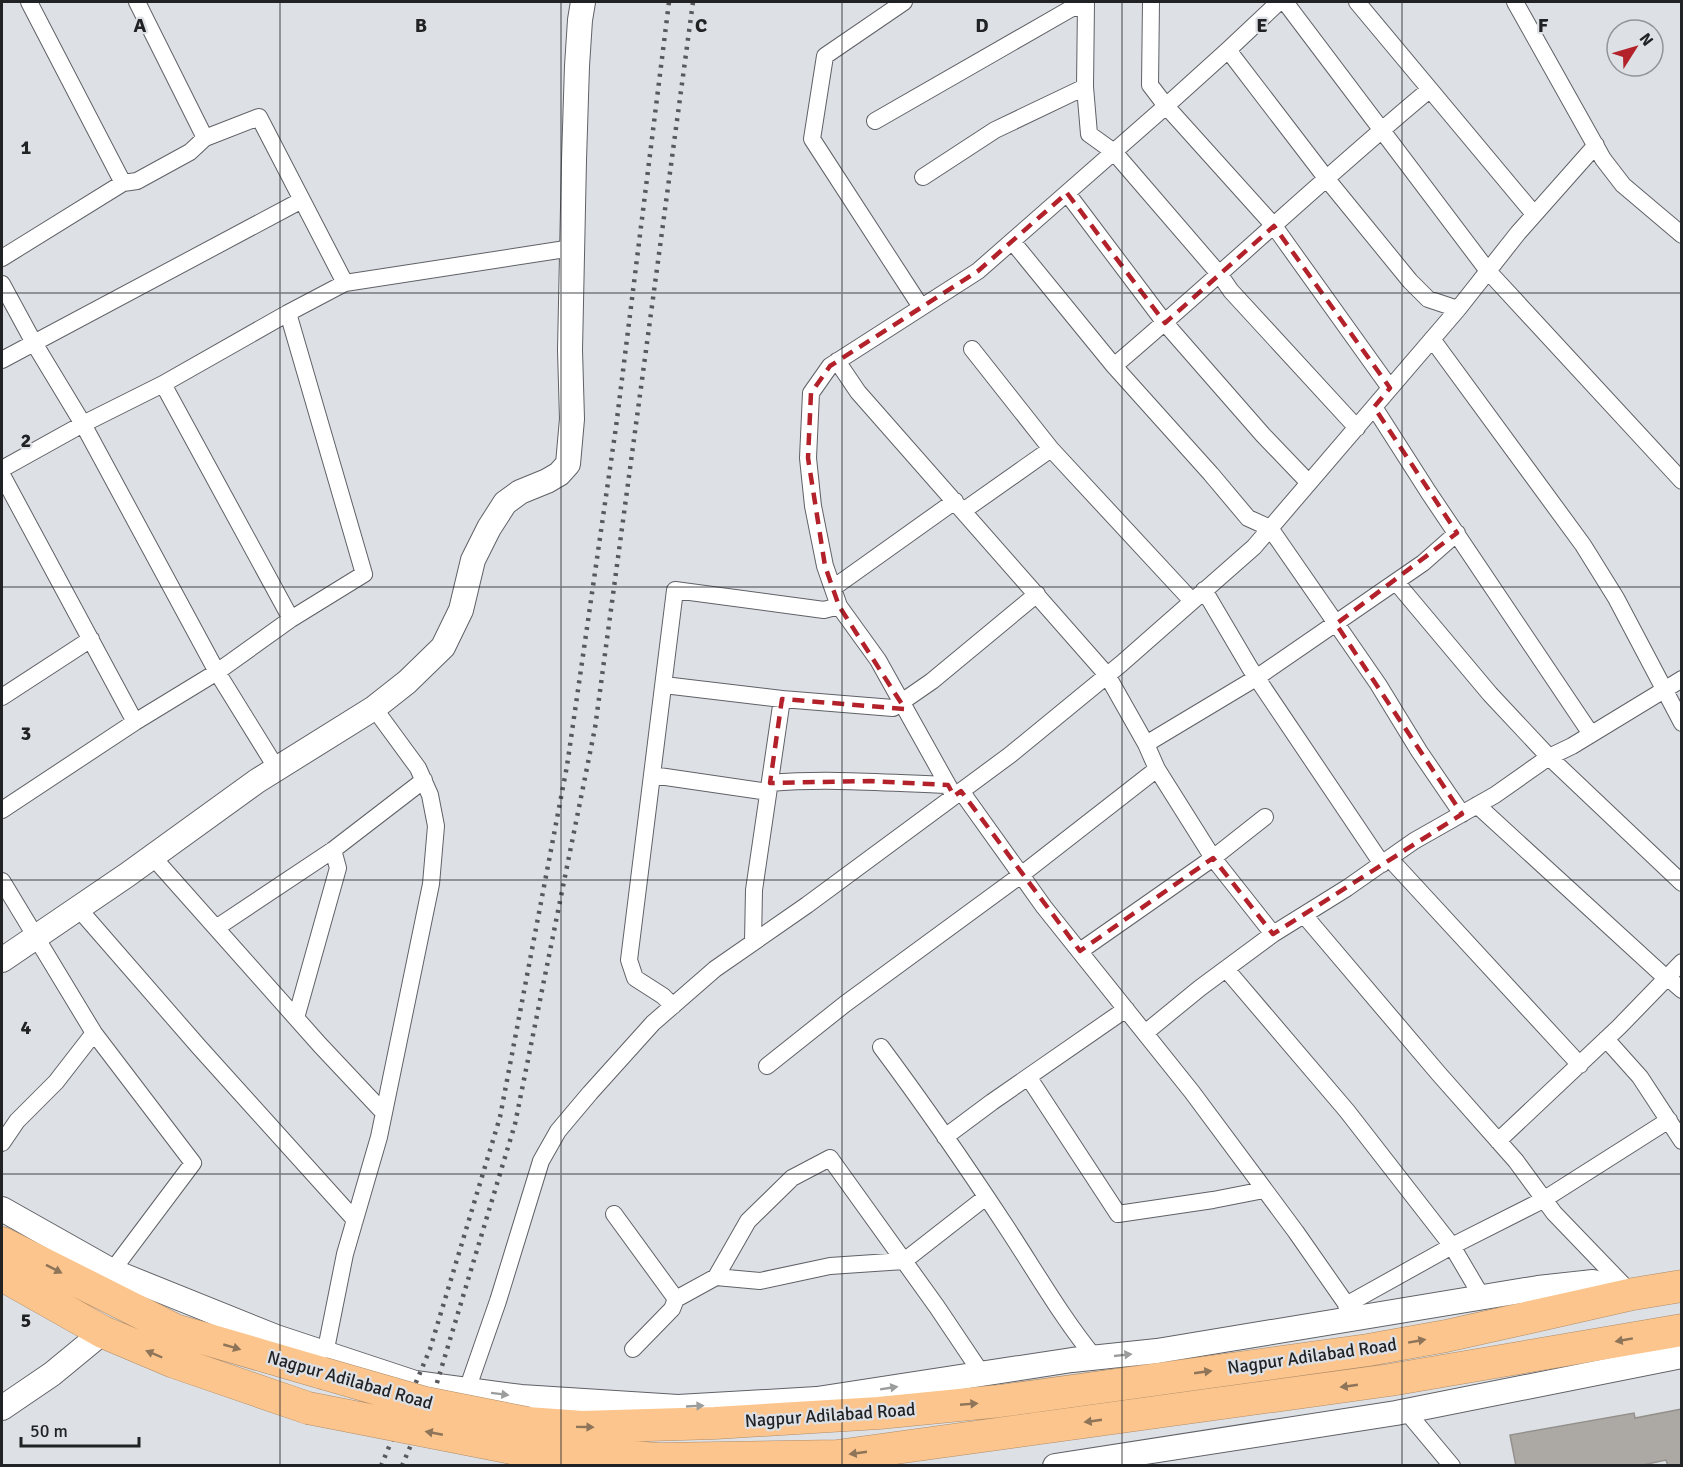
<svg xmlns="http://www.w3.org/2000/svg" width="1683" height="1467" font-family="Signika,sans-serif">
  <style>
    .building { fill: #aca8a4; stroke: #94918c; stroke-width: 1.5 }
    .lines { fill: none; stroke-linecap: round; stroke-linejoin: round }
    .street-casing { stroke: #5f6166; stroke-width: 18 }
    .secondary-casing { stroke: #5f6166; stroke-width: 26 }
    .highway-casing { stroke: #af8c68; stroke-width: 33 }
    .street { stroke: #fff; stroke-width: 16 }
    .secondary { stroke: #fff; stroke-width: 24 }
    .highway { stroke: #fcc58d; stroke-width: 32 }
    .rail { stroke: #58595c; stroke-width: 4.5; stroke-dasharray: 3 6; stroke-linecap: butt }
    .highway-bridge-casing { stroke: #af8c68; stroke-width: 33; stroke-linecap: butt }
    .highway-bridge { stroke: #fcc58d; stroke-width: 32 }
    .oneway { fill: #8e7458 }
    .oneway2 { fill: #9b9c9c }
    .marked { fill: none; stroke: #b3222b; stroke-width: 4.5; stroke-dasharray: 12 8; stroke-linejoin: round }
    .grid { fill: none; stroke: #212224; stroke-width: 1.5; stroke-opacity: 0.55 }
    .labels { text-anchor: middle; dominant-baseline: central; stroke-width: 4.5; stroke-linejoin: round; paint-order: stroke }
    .street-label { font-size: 18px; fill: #212224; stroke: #dde0e5 }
    .grid-label { font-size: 20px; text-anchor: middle; font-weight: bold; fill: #212224; stroke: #dde0e5; stroke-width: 4.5; stroke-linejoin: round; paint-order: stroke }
  </style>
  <rect width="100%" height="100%" fill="#dde0e5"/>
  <path class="building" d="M 1682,1409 L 1682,1466 L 1668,1466 L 1666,1460 L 1638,1466 L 1516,1466 L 1510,1435 L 1634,1413 L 1635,1418 Z"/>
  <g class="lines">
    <defs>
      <path id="street" d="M 29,2 L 123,183
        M 137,2 L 205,138
        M 904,2 L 825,56 L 812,139 L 921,307
        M 1086,2 L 1085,87 L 1089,134 L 1114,152 L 1220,275 L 1231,291 L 1357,428
        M 1151,2 L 1150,85 L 1166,106 L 1274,226 L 1390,388
        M 1285,2 L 1488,271 L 1682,481
        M 1357,2 L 1534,214
        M 1515,2 L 1603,159 L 1623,185 L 1682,235
        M 1228,50 L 1326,178 L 1410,281 L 1428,299 L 1458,309
        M 875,121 L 1072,8 L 1085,6
        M 923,177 L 995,130 L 1085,87
        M 1067,193 L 1165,323 L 1263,435 L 1309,483
        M 1012,241 L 1114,366 L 1211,474 L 1248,518 L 1270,528 L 1378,684 L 1419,751 L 1462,814
        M 2,258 L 123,183 L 137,181 L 190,152 L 205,138 L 259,117 L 345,283
        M 2,284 L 34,343 L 83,424 L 217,672 L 277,769
        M 1432,339 L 1583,545 L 1616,598 L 1682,723
        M 972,349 L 1051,449 L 1192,601
        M 2,360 L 302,200
        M 837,361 L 858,392 L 1107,675 L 1146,744 L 1157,769 L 1213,858 L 1273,934
        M 1114,366 C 1220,276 1322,179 1429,90
        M 163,384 L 291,619
        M 1374,407 L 1429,493 L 1591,734
        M 2,469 L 83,424 L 163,384 L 288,313 L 345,283 L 572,248
        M 2,475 L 135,722
        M 963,511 L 1051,449
        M 1396,582 L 1490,694 L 1549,757 L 1682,883
        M 833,588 L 955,501
        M 1204,590 L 1250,668 L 1382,864
        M 664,685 L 782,699 L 893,708 L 932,681 L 1037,594
        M 2,697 L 91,639
        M 1146,744 L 1256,678 L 1423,563 L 1457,533
        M 652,775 L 768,792
        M 770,783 C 829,778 888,783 948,785
        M 961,791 L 1044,907 L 1192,1092 L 1296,1232 L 1356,1318
        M 954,796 L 878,660 L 839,606 L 825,566 L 813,506 L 808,458 L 811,393 L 830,366 L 978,271 L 1166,106 L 1228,50 L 1279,2
        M 1477,805 L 1666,978
        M 2,810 L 135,722 L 217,672 L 291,619 L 364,574 L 288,313
        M 152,856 L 320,1045 L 384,1113
        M 1390,859 L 1580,1065
        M 2,881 L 94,1033 L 193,1163 L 112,1271
        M 78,908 L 199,1047 L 355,1220
        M 1304,915 L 1439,1074 L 1516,1161 L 1554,1213 L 1631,1293
        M 216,928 L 333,850 L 424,780
        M 753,942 L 754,890 L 782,699
        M 1080,951 L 1213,858 L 1265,817
        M 1226,969 L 1347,1111 L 1452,1246 L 1543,1200 L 1669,1120
        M 1667,977 L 1682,990
        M 673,1006 L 663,996 L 635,978 L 629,960 L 675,590 L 824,610 L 839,606
        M 296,1018 L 338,868 L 333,850
        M 1145,1033 L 1200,988 L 1273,934 L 1347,888 L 1414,841 L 1495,795 L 1549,757 L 1572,746 L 1682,679
        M 1606,1039 L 1640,1077 L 1682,1141
        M 881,1047 C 925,1106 967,1167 1007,1228 C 1036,1272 1062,1318 1095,1358
        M 767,1066 L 845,1004 L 1021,875 L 1157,769
        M 1029,1078 L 1118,1214 L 1213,1200 L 1264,1190
        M 945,1137 L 992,1102 L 1126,1009
        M 1498,1141 L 1619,1027 L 1682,962
        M 2,1143 L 17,1121 L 56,1082 L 94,1033
        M 614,1214 L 676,1299
        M 716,1277 L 760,1281 L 830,1266 L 904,1261 L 986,1197
        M 1346,1305 L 1452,1246 L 1482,1297
        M 633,1349 L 672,1309 L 676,1299 L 716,1277 L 748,1221 L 792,1178 L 830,1158 L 937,1307 L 982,1374
        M 325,1354 L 345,1254 L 379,1137 L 431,884 L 436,826 L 430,795 L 418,768 L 374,708
        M 467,1390 L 498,1301 L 541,1161 L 558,1131 L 590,1093 L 653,1023 L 715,969 L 807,905 L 1010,755 L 1121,664 L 1254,547 L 1458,309 L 1518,233 L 1596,145
        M 1406,1411 L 1452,1466"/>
      <path id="secondary" d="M 2,960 L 127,875 L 257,781 L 374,708 L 407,682 L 443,647 L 461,610 L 473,560 L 489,528 L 505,503 L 520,492 L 547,481 L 559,474 L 568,464 L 572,419 L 570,350 L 574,160 L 577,66 L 580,20 L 583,2
        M 2,1209 L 112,1271 L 276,1337 L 415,1383 L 521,1397 L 678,1407 L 817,1399 L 1072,1360 L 1157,1351 L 1538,1288 L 1593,1282 L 1633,1294
        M 2,1408 L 52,1374 L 103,1332
        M 1055,1466 L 1396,1413 L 1682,1356"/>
      <path id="highway" d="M 2,1243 L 175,1330 L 322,1373
        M 2,1275 L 103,1332 L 174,1362 L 308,1408
        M 527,1423 L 582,1427 L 715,1423 L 879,1413 L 1000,1401 L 1368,1350 L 1446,1336 L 1633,1294 L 1682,1286
        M 512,1448 L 658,1459 L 837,1456 L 1390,1380 L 1682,1330"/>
    </defs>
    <use href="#street" class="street-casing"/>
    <use href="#secondary" class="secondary-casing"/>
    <use href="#highway" class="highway-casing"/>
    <use href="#street" class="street"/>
    <use href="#secondary" class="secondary"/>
    <use href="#highway" class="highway"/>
    <path class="rail" d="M 381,1466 L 430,1349 L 500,1117 L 567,766 L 616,427 L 669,2
      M 402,1466 L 436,1386 L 515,1124 L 595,728 L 693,2"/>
    <defs>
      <path id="highway-bridge" d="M 322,1373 L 426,1403 L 527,1423
        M 308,1408 L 512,1448"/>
    </defs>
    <use href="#highway-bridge" class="highway-bridge-casing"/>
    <use href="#highway-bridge" class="highway-bridge"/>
  </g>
  <defs><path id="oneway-solid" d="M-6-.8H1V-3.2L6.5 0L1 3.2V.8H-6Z" transform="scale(1.5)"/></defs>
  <g class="oneway">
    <use href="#oneway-solid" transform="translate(54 1269) rotate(27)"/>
    <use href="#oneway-solid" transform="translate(1624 1340) rotate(170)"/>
    <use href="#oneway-solid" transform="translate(1417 1341) rotate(-10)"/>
    <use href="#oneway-solid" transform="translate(232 1347) rotate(16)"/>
    <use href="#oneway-solid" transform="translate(154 1354) rotate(-157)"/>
    <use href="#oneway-solid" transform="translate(1203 1372) rotate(-8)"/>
    <use href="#oneway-solid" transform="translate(1349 1386) rotate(172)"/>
    <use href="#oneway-solid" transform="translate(969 1404) rotate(-5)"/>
    <use href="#oneway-solid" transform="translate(1093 1421) rotate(172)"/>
    <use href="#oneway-solid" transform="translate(585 1427) rotate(1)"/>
    <use href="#oneway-solid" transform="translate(434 1433) rotate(-169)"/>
    <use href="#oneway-solid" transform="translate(858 1453) rotate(172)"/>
  </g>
  <g class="oneway2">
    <use href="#oneway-solid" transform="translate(1123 1355) rotate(-6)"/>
    <use href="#oneway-solid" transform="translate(889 1388) rotate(-9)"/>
    <use href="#oneway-solid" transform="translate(500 1394) rotate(7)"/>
    <use href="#oneway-solid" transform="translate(695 1406) rotate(-3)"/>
  </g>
  <path class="marked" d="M 1067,193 L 1165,323 L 1274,226 L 1390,388 L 1374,407 L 1457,533 L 1336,624 L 1462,814 L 1273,934 L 1213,858 L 1080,951 L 961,791 L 954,796 L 948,785 L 870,781 L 770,783 L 782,699 L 905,709 L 839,606 L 825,566 L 808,458 L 811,393 L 830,366 L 978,271 Z"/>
  <path class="grid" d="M 280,2 L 280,1466M 561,2 L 561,1466M 842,2 L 842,1466M 1122,2 L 1122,1466M 1402,2 L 1402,1466M 2,293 L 1682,293M 2,587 L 1682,587M 2,880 L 1682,880M 2,1174 L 1682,1174"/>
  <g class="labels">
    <g class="street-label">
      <text transform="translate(1312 1356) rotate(-8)">Nagpur Adilabad Road</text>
      <text transform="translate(350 1380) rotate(16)">Nagpur Adilabad Road</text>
      <text transform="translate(830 1415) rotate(-4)">Nagpur Adilabad Road</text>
    </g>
  </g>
  <g class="grid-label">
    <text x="140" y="32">A</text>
    <text x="421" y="32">B</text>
    <text x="701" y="32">C</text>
    <text x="982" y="32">D</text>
    <text x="1262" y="32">E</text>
    <text x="1543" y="32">F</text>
    <text x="26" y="154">1</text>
    <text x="26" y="447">2</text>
    <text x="26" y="740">3</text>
    <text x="26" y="1034">4</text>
    <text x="26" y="1327">5</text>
  </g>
  <rect width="1683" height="1467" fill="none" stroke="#212224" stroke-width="6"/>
  <g transform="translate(1635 48) rotate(53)"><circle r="28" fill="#dde0e5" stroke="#929498" stroke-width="1.5"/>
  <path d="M0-4.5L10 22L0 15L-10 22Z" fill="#b3222b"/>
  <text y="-9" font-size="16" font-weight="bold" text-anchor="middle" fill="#212224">N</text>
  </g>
  <path d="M21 1437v9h118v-9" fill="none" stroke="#212224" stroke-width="3"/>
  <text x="30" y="1437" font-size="18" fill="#212224" stroke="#dde0e5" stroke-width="4.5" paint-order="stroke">50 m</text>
</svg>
